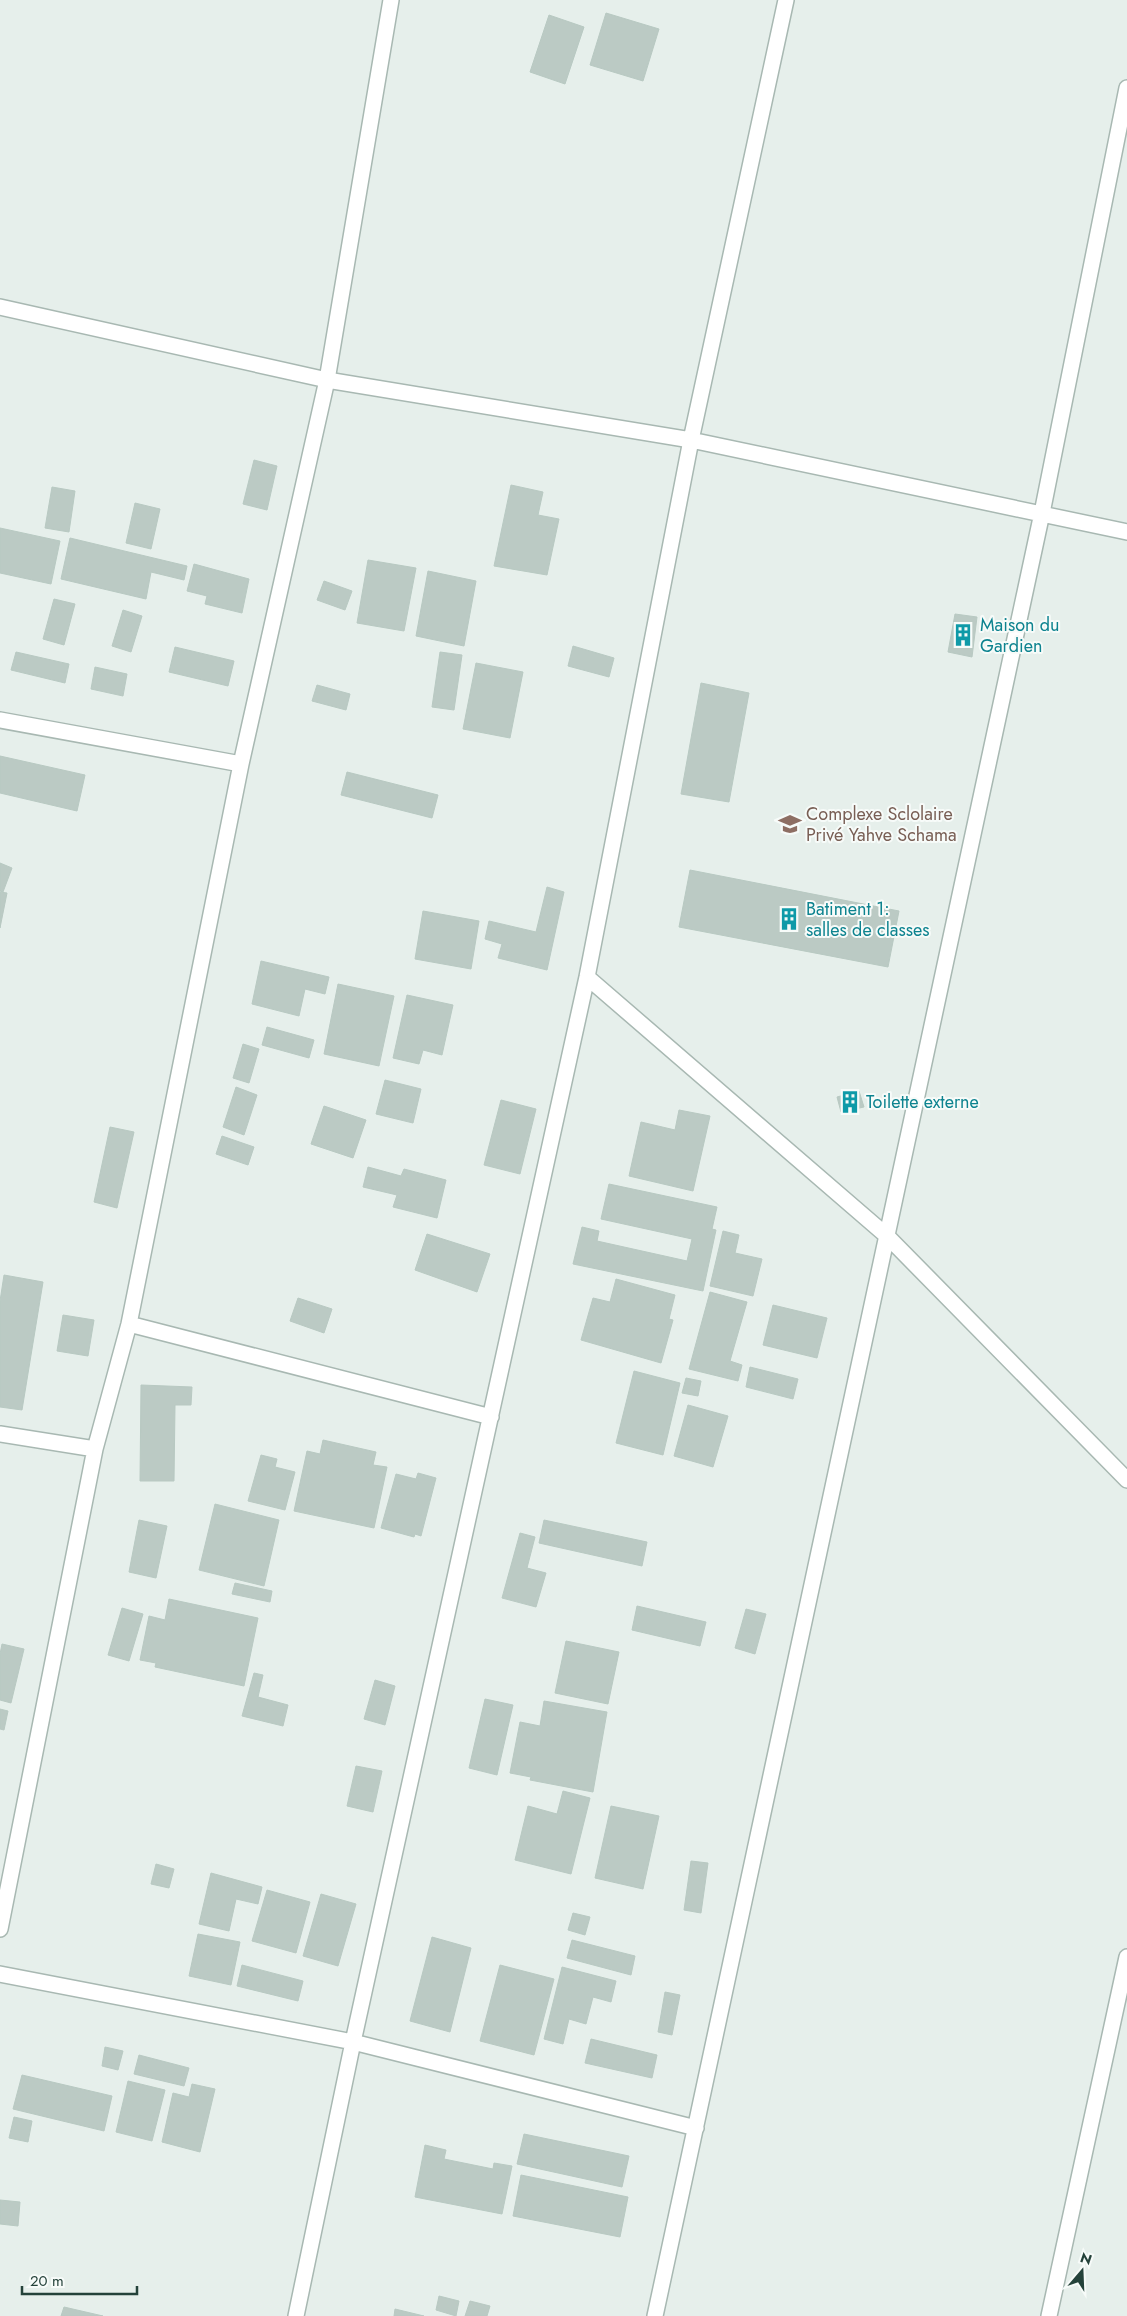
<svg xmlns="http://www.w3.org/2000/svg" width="1127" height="2316" font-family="Jost,sans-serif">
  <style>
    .building { fill: #bbcac4; stroke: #b8c9c2 }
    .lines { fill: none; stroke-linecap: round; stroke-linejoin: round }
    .street-casing { stroke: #a8b8b2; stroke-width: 18 }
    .street { stroke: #fff; stroke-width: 15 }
    .labels { text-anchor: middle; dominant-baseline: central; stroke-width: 4; stroke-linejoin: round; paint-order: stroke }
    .culture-label { font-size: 18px; fill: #0d838f; stroke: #f7fbf9; text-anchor: start }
    .education-label { font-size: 18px; fill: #785e54; stroke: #f7fbf9; text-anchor: start }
  </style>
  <rect width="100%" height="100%" fill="#e6efeb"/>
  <path class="building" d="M 606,13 L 659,29 L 643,81 L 590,65 Z
    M 549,15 L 584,27 L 565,84 L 530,72 Z
    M 254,460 L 277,466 L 267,510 L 243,504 Z
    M 511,485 L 543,492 L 538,515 L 559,519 L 547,575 L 494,566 Z
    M 52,487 L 75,491 L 69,532 L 45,528 Z
    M 135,503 L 160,509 L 151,549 L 126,543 Z
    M 0,528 L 60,541 L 51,584 L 0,573 Z
    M 70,538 L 187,566 L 184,580 L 151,572 L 146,599 L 61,579 Z
    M 368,560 L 416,568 L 404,631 L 357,623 Z
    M 194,564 L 249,579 L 242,613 L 205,604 L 207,596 L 187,591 Z
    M 428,571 L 476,581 L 464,646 L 416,636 Z
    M 324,581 L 352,591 L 345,610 L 317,600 Z
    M 54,599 L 75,604 L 64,645 L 43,639 Z
    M 123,610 L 142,616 L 131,652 L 112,646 Z
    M 955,614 L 977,617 L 972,657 L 948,652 Z
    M 573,646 L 614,658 L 609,677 L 568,666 Z
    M 175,647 L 234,661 L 228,686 L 169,672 Z
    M 16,652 L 69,664 L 65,683 L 11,670 Z
    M 440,652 L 462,655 L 454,710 L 432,707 Z
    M 476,663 L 523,672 L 510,738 L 463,729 Z
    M 95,667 L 127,674 L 123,696 L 91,689 Z
    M 701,683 L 749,693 L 729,802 L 681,794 Z
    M 317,685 L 350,694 L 346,710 L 312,701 Z
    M 0,756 L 85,775 L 77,811 L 0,793 Z
    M 347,772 L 438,795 L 432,818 L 341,795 Z
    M 0,863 L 12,868 L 3,892 L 0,891 Z
    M 690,870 L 899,911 L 888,967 L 679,927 Z
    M 547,887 L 564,892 L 547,970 L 498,958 L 502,944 L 485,939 L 489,921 L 536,932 Z
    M 0,892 L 7,893 L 0,928 Z
    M 423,911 L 479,921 L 471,969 L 415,959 Z
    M 261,961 L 329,977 L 325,994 L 305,989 L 299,1016 L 252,1004 Z
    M 338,984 L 394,996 L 379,1066 L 324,1054 Z
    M 407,995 L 453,1005 L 442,1055 L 423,1050 L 419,1064 L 393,1058 Z
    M 267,1027 L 314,1040 L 309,1058 L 262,1045 Z
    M 243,1044 L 259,1049 L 249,1083 L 233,1078 Z
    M 385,1080 L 421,1089 L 413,1123 L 376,1114 Z
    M 236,1087 L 257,1095 L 244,1135 L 223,1127 Z
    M 859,1091 L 864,1107 L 841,1112 L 837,1097 Z
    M 501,1100 L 536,1109 L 520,1174 L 484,1165 Z
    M 324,1106 L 366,1120 L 353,1158 L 311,1144 Z
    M 679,1110 L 710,1116 L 693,1191 L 629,1176 L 641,1122 L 675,1130 Z
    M 110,1127 L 134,1132 L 117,1208 L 94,1202 Z
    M 222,1136 L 254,1147 L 248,1165 L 216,1154 Z
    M 368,1167 L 401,1176 L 404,1169 L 446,1180 L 437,1218 L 393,1207 L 397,1195 L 363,1187 Z
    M 609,1184 L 717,1207 L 712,1229 L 716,1230 L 703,1291 L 573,1264 L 582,1227 L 599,1231 L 597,1241 L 687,1261 L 692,1239 L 601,1219 Z
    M 723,1231 L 739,1235 L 735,1253 L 762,1259 L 753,1296 L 710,1286 Z
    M 427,1234 L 490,1254 L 477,1292 L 415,1270 Z
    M 4,1275 L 43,1282 L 22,1410 L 0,1407 L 0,1301 Z
    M 616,1279 L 675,1295 L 669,1319 L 673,1320 L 661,1363 L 581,1340 L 593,1298 L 610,1302 Z
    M 710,1292 L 747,1302 L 730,1361 L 742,1365 L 738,1381 L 689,1369 Z
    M 298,1298 L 332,1309 L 324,1333 L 290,1321 Z
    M 773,1305 L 827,1318 L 817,1358 L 763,1345 Z
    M 63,1315 L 94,1320 L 88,1356 L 57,1351 Z
    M 750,1367 L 798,1379 L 793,1399 L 746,1387 Z
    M 634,1371 L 680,1383 L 663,1455 L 616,1443 Z
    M 686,1378 L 701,1381 L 698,1396 L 682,1393 Z
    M 141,1385 L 192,1387 L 191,1405 L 175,1405 L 174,1481 L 140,1481 Z
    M 688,1405 L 728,1416 L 713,1467 L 674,1456 Z
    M 323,1440 L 376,1452 L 373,1465 L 387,1467 L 374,1528 L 294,1511 L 307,1451 L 320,1454 Z
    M 261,1455 L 277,1459 L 275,1467 L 295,1472 L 285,1510 L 248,1501 Z
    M 418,1473 L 436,1478 L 421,1536 L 415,1534 L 414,1537 L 381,1528 L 396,1474 L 416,1479 Z
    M 215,1504 L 279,1520 L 264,1586 L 199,1570 Z
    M 139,1520 L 167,1526 L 156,1578 L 129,1572 Z
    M 544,1520 L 647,1542 L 642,1566 L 539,1543 Z
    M 520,1533 L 535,1537 L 527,1568 L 546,1573 L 536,1607 L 502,1598 Z
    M 235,1583 L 272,1591 L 270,1602 L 232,1594 Z
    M 169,1599 L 258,1618 L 244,1686 L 155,1667 L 156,1663 L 140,1660 L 149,1616 L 165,1620 Z
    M 637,1606 L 706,1622 L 700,1646 L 632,1630 Z
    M 122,1608 L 143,1614 L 129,1661 L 108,1655 Z
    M 746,1609 L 766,1614 L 755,1654 L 735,1648 Z
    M 566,1641 L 619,1652 L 608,1704 L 555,1693 Z
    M 2,1644 L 24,1649 L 11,1703 L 0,1700 L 0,1654 Z
    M 254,1673 L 263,1675 L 258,1697 L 288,1705 L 283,1726 L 242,1716 Z
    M 375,1680 L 395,1686 L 385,1725 L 364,1719 Z
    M 485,1699 L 513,1705 L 497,1775 L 469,1768 Z
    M 544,1701 L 607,1712 L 593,1792 L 530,1780 L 531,1777 L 510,1773 L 520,1722 L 540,1726 Z
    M 0,1709 L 8,1711 L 4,1730 L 0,1729 Z
    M 356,1766 L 382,1771 L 373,1812 L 347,1806 Z
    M 563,1791 L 590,1798 L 571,1874 L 515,1860 L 528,1806 L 557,1814 Z
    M 611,1806 L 659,1816 L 643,1889 L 595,1878 Z
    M 691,1861 L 708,1863 L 701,1913 L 684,1910 Z
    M 156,1864 L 174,1869 L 169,1888 L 151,1884 Z
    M 211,1873 L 262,1887 L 258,1904 L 236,1899 L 229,1931 L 199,1924 Z
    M 267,1890 L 310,1902 L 296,1953 L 252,1941 Z
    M 321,1894 L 356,1904 L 338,1966 L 303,1956 Z
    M 573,1913 L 590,1917 L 585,1935 L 568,1930 Z
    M 198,1934 L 240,1942 L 231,1985 L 189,1976 Z
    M 432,1937 L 471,1948 L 450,2032 L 410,2021 Z
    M 572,1940 L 635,1956 L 631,1975 L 567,1958 Z
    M 242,1965 L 303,1981 L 298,2001 L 237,1986 Z
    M 500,1965 L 554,1979 L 534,2055 L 480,2041 Z
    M 562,1967 L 616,1981 L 611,2002 L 593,1997 L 586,2024 L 569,2019 L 563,2044 L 544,2039 Z
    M 665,1992 L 680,1995 L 672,2035 L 658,2032 Z
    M 591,2039 L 657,2055 L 652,2078 L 585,2063 Z
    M 105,2047 L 123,2051 L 118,2070 L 102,2066 Z
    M 139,2055 L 189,2068 L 184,2086 L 134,2074 Z
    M 22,2075 L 112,2096 L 104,2131 L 13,2109 Z
    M 128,2081 L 165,2090 L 152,2141 L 116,2132 Z
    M 192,2084 L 215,2089 L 200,2152 L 162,2142 L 173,2093 L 189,2097 Z
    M 14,2117 L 32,2121 L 28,2142 L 9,2138 Z
    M 524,2134 L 629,2156 L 622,2187 L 517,2164 Z
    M 425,2145 L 446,2150 L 444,2159 L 493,2169 L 494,2163 L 512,2166 L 502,2214 L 415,2197 Z
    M 521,2175 L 628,2197 L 620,2237 L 513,2216 Z
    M 0,2200 L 20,2202 L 18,2226 L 0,2224 Z
    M 439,2296 L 459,2301 L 456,2316 L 436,2310 Z
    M 470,2301 L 490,2306 L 487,2316 L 465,2316 Z
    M 64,2307 L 103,2316 L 61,2316 Z
    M 395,2309 L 424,2316 L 394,2316 Z"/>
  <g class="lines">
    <defs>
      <path id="street" d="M 0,307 L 327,380 L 691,440 L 1127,532
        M 0,720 L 241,764
        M 587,977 L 887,1236 L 1127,1480
        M 129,1324 L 491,1417
        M 0,1434 L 95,1449
        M 0,1929 L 95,1449 L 129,1324 L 241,764 L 327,380 L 391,0
        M 0,1974 L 353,2042 L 696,2128
        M 296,2316 L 353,2042 L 587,977 L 691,440 L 786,0
        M 655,2316 L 1042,513 L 1127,88
        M 1049,2316 L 1127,1957"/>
    </defs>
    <use href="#street" class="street-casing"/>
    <use href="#street" class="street"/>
  </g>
  <defs>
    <symbol id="building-bare" viewBox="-9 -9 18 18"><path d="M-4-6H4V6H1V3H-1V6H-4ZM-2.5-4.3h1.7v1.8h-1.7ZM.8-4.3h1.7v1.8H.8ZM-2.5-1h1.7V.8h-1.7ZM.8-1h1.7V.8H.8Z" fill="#0f9aa8" stroke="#f7fbf9" stroke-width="2.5" paint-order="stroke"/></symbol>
    <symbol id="school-bare" viewBox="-9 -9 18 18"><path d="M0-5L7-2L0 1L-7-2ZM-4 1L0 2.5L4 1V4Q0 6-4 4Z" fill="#8d6e63" stroke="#f7fbf9" stroke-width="2.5" paint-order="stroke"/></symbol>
  </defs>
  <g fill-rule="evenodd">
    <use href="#building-bare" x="947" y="619" width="32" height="32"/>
    <use href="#school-bare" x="774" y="808" width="32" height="32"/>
    <use href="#building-bare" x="773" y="903" width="32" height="32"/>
    <use href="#building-bare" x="834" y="1086" width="32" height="32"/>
  </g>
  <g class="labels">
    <g class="culture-label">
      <text x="980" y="625">Maison du<tspan x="980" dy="21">Gardien</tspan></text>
      <text x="806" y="909">Batiment 1:<tspan x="806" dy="21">salles de classes</tspan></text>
      <text x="866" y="1102">Toilette externe</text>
    </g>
    <g class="education-label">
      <text x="806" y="814">Complexe Sclolaire<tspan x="806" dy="21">Privé Yahve Schama</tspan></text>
    </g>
  </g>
  <g transform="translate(1082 2271) rotate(19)" stroke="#f7fbf9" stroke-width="4" paint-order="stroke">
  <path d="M0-4L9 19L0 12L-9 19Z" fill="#24423a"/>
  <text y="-8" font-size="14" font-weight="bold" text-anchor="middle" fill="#24423a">N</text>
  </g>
  <path d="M22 2286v8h115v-8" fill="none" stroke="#24423a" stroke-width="2.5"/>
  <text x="30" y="2286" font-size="15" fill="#24423a" stroke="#f7fbf9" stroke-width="4" paint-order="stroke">20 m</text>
</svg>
